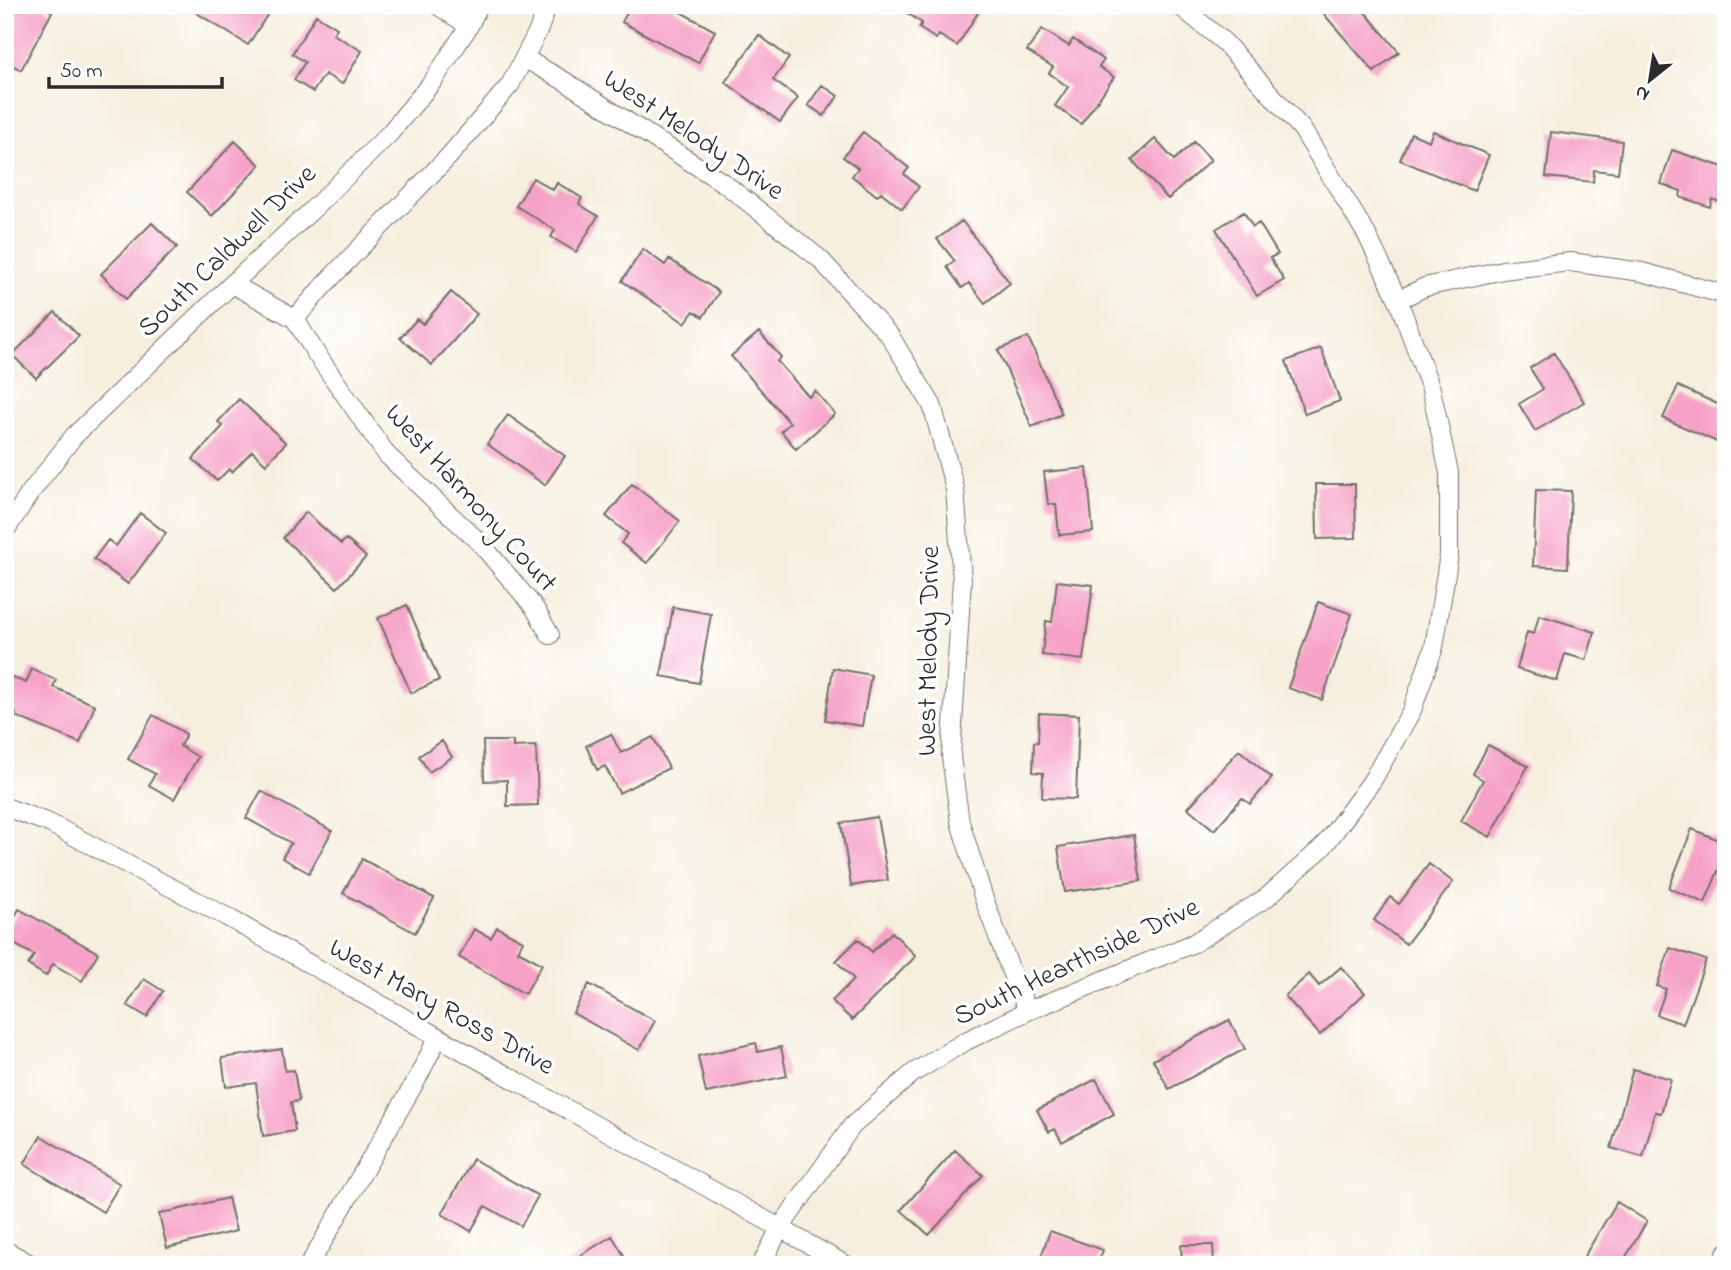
<svg xmlns="http://www.w3.org/2000/svg" width="1731" height="1270" font-family="'Indie Flower',sans-serif">
  <style>
    .building { fill: #f6a2c7 }
    .lines { fill: none; stroke-linecap: round; stroke-linejoin: round }
    .street-casing { stroke: #72706a; stroke-width: 20 }
    .street { stroke: #fff; stroke-width: 18 }
    .labels { text-anchor: middle; dominant-baseline: central; stroke-width: 7; stroke-linejoin: round; paint-order: stroke }
    .street-label { font-size: 28px; fill: #2b2b2b; stroke: #fff }
  </style>
  <rect width="100%" height="100%" fill="#fff"/>
  <filter id="ink" filterUnits="userSpaceOnUse"><feTurbulence type="fractalNoise" baseFrequency=".0143" numOctaves="2"/><feDisplacementMap in="SourceGraphic" scale="14" xChannelSelector="R" yChannelSelector="G"/><feConvolveMatrix kernelMatrix="1 2 1 2 8 2 1 2 1" color-interpolation-filters="sRGB"/></filter>
  <filter id="wash" filterUnits="userSpaceOnUse"><feTurbulence type="fractalNoise" baseFrequency=".00686" numOctaves="4" result="noise"/><feDisplacementMap in="SourceGraphic" scale="28" xChannelSelector="R" yChannelSelector="G"/><feGaussianBlur stdDeviation="1.57" result="paint"/><feColorMatrix in="noise" values="0 0 0 0 0 0 0 0 0 0 0 0 0 0 0 0 0 1.4 0 .05"/><feComposite in="paint" operator="in"/></filter>
  <g filter="url(#wash)">
    <rect width="100%" height="100%" fill="#f6efdf"/>
    <g id="blocks">
      <path class="building" d="M 9,5 L 40,5 L 52,12 L 21,70 L 5,61 L 5,13 Z
        M 184,5 L 257,5 L 269,12 L 248,45 Z
        M 631,5 L 668,5 L 715,31 L 698,63 L 622,22 Z
        M 895,5 L 983,5 L 957,46 L 939,35 L 936,39 L 919,28 L 922,23 Z
        M 1316,5 L 1359,5 L 1399,52 L 1374,72 Z
        M 316,15 L 337,28 L 333,34 L 362,51 L 342,84 L 325,74 L 313,92 L 294,80 L 305,62 L 292,54 Z
        M 1042,29 L 1069,46 L 1073,39 L 1104,60 L 1099,67 L 1114,77 L 1081,124 L 1055,106 L 1068,87 L 1049,73 L 1053,67 L 1027,51 Z
        M 759,35 L 789,58 L 773,80 L 798,98 L 780,122 L 725,82 Z
        M 822,85 L 838,96 L 824,116 L 808,105 Z
        M 1433,131 L 1489,155 L 1474,191 L 1400,160 L 1411,133 L 1429,141 Z
        M 863,132 L 909,168 L 904,174 L 919,187 L 902,209 L 881,192 L 877,196 L 852,176 L 858,168 L 843,157 Z
        M 1551,132 L 1622,141 L 1618,173 L 1594,170 L 1593,182 L 1546,177 Z
        M 1155,139 L 1174,160 L 1194,142 L 1211,160 L 1168,199 L 1132,160 Z
        M 235,141 L 260,165 L 212,216 L 187,192 Z
        M 1672,150 L 1726,168 L 1726,204 L 1712,199 L 1710,207 L 1680,197 L 1681,191 L 1661,184 Z
        M 533,178 L 553,190 L 557,183 L 582,198 L 579,204 L 598,216 L 576,252 L 551,237 L 555,230 L 516,206 Z
        M 1244,212 L 1253,227 L 1259,223 L 1278,254 L 1270,258 L 1284,280 L 1257,296 L 1216,229 Z
        M 962,221 L 1010,283 L 985,303 L 969,283 L 962,288 L 947,267 L 955,261 L 937,239 Z
        M 152,223 L 177,247 L 126,299 L 101,274 Z
        M 643,249 L 665,265 L 669,259 L 719,292 L 703,317 L 694,311 L 685,323 L 622,281 Z
        M 451,292 L 477,314 L 432,365 L 400,338 L 417,319 L 423,324 Z
        M 55,312 L 79,336 L 36,378 L 12,355 Z
        M 759,332 L 781,357 L 777,361 L 809,397 L 815,391 L 835,414 L 796,449 L 781,431 L 790,423 L 731,356 Z
        M 1028,337 L 1062,414 L 1032,427 L 998,350 Z
        M 1321,348 L 1340,401 L 1305,414 L 1286,361 Z
        M 1554,353 L 1584,402 L 1535,431 L 1519,404 L 1543,389 L 1530,368 Z
        M 1678,386 L 1726,408 L 1726,446 L 1663,418 Z
        M 239,399 L 286,443 L 266,464 L 252,451 L 232,472 L 229,469 L 217,481 L 193,459 L 223,426 L 218,422 Z
        M 508,415 L 565,456 L 545,485 L 487,444 Z
        M 1087,468 L 1093,532 L 1059,535 L 1056,504 L 1048,504 L 1044,472 Z
        M 632,484 L 680,521 L 647,563 L 621,543 L 628,534 L 606,516 Z
        M 1316,484 L 1355,484 L 1356,538 L 1317,539 Z
        M 1536,490 L 1571,491 L 1568,568 L 1533,566 Z
        M 306,512 L 341,544 L 346,539 L 366,557 L 337,588 L 283,538 Z
        M 140,513 L 166,533 L 128,584 L 94,559 L 108,540 L 116,546 Z
        M 1057,581 L 1093,585 L 1083,660 L 1042,655 L 1046,621 L 1052,622 Z
        M 1318,602 L 1352,614 L 1322,700 L 1288,688 Z
        M 407,605 L 439,680 L 411,693 L 378,618 Z
        M 673,607 L 711,614 L 699,683 L 661,676 Z
        M 1539,615 L 1595,632 L 1586,660 L 1565,654 L 1557,681 L 1517,669 L 1527,632 L 1534,634 Z
        M 833,668 L 871,675 L 862,726 L 825,720 Z
        M 32,669 L 56,680 L 53,687 L 95,705 L 80,743 L 15,716 L 16,713 L 5,709 L 5,674 L 26,683 Z
        M 1039,713 L 1079,715 L 1076,799 L 1042,798 L 1043,773 L 1033,772 L 1034,742 L 1038,742 Z
        M 153,715 L 186,734 L 180,746 L 198,757 L 174,799 L 149,785 L 155,774 L 128,759 Z
        M 611,734 L 621,753 L 653,737 L 669,768 L 619,793 L 605,766 L 597,770 L 586,746 Z
        M 442,741 L 452,757 L 429,772 L 419,756 Z
        M 483,741 L 513,741 L 513,747 L 536,746 L 538,805 L 507,806 L 507,780 L 484,781 Z
        M 1488,745 L 1528,766 L 1490,837 L 1461,821 L 1483,780 L 1473,774 Z
        M 1239,750 L 1272,778 L 1250,804 L 1242,798 L 1214,830 L 1188,808 Z
        M 261,791 L 332,831 L 309,873 L 282,858 L 291,843 L 246,818 Z
        M 877,817 L 888,880 L 851,886 L 841,823 Z
        M 1692,829 L 1726,843 L 1726,874 L 1718,871 L 1705,903 L 1669,888 Z
        M 1134,835 L 1141,881 L 1065,892 L 1058,847 Z
        M 362,859 L 434,898 L 415,933 L 343,893 Z
        M 1429,864 L 1453,882 L 1406,944 L 1374,920 L 1390,897 L 1399,904 Z
        M 19,909 L 98,953 L 82,981 L 53,964 L 46,976 L 28,965 L 34,955 L 5,939 L 5,934 Z
        M 497,927 L 523,941 L 518,951 L 542,964 L 525,994 L 459,957 L 474,929 L 491,938 Z
        M 892,932 L 916,956 L 852,1020 L 832,1001 L 854,979 L 836,961 L 858,939 L 872,952 Z
        M 1670,948 L 1706,960 L 1683,1024 L 1657,1015 L 1666,989 L 1657,986 Z
        M 1341,967 L 1365,993 L 1320,1035 L 1285,996 L 1309,974 L 1319,986 Z
        M 144,979 L 163,991 L 147,1017 L 127,1005 Z
        M 589,984 L 655,1021 L 639,1050 L 573,1013 Z
        M 1229,1020 L 1245,1049 L 1169,1089 L 1153,1060 Z
        M 756,1043 L 758,1052 L 781,1047 L 787,1076 L 706,1093 L 698,1056 Z
        M 282,1049 L 285,1071 L 294,1070 L 299,1101 L 291,1102 L 295,1131 L 263,1136 L 256,1083 L 226,1087 L 222,1058 Z
        M 1633,1069 L 1671,1079 L 1661,1113 L 1655,1112 L 1643,1157 L 1611,1148 Z
        M 1096,1079 L 1114,1114 L 1062,1142 L 1055,1129 L 1049,1132 L 1037,1110 Z
        M 41,1136 L 120,1184 L 103,1212 L 24,1164 Z
        M 955,1150 L 983,1175 L 929,1235 L 901,1210 Z
        M 473,1159 L 538,1196 L 521,1226 L 485,1206 L 471,1231 L 442,1214 Z
        M 228,1198 L 236,1231 L 167,1248 L 159,1214 Z
        M 1617,1202 L 1647,1221 L 1621,1265 L 1579,1265 Z
        M 1050,1231 L 1103,1250 L 1097,1265 L 1038,1265 Z
        M 612,1236 L 630,1265 L 565,1265 Z
        M 1181,1245 L 1213,1245 L 1214,1265 L 1182,1265 Z"/>
    </g>
  </g>
  <g filter="url(#ink)">
    <use href="#blocks" fill-opacity="0" stroke="#72706a" stroke-width="2"/>
    <g class="lines">
      <defs>
        <path id="street" d="M 437,5 L 469,26
          M 524,58 L 566,82 L 725,184 L 820,259 L 890,336 L 932,405 L 955,489 L 962,580 L 951,757 L 960,822 L 984,899 L 1012,974 L 1028,1011
          M 232,284 L 295,319 L 315,352 L 387,455 L 482,545 L 534,607 L 550,635
          M 1398,300 L 1425,287 L 1503,270 L 1570,262 L 1642,272 L 1726,295
          M 295,319 L 325,284 L 450,155 L 510,85 L 538,31 L 548,5
          M 5,531 L 30,493 L 74,436 L 232,284 L 311,211 L 389,134 L 433,81 L 469,26 L 479,5
          M 5,807 L 49,823 L 227,917 L 438,1037 L 846,1265
          M 5,1250 L 32,1265
          M 309,1265 L 417,1079 L 438,1037
          M 761,1265 L 780,1228 L 852,1126 L 913,1073 L 966,1041 L 1028,1011 L 1194,943 L 1266,898 L 1323,847 L 1372,781 L 1412,710 L 1434,647 L 1449,555 L 1449,473 L 1431,389 L 1398,300 L 1367,235 L 1302,129 L 1224,42 L 1179,5
          M 1724,1265 L 1726,1253"/>
      </defs>
      <use href="#street" class="street-casing"/>
      <use href="#street" class="street"/>
    </g>
  </g>
  <g class="labels">
    <g class="street-label">
      <text transform="translate(693 136) rotate(34)">West Melody Drive</text>
      <text transform="translate(228 252) rotate(-44)">South Caldwell Drive</text>
      <text transform="translate(470 499) rotate(48)">West Harmony Court</text>
      <text transform="translate(930 651) rotate(-89)">West Melody Drive</text>
      <text transform="translate(1077 963) rotate(-25)">South Hearthside Drive</text>
      <text transform="translate(441 1008) rotate(29)">West Mary Ross Drive</text>
    </g>
  </g>
  <rect width="1731" height="1270" fill="none" stroke="#fff" stroke-width="28"/>
  <g transform="translate(1650 80) rotate(210)" stroke="#ffffff" stroke-width="5" paint-order="stroke">
  <path d="M0-5L12 26L0 18L-12 26Z" fill="#2b2b2b"/>
  <text y="-10" font-size="19" font-weight="bold" text-anchor="middle" fill="#2b2b2b">N</text>
  </g>
  <path d="M49 77v10h173v-10" fill="none" stroke="#2b2b2b" stroke-width="3.5"/>
  <text x="60" y="77" font-size="21" fill="#2b2b2b" stroke="#ffffff" stroke-width="5" paint-order="stroke">50 m</text>
</svg>
